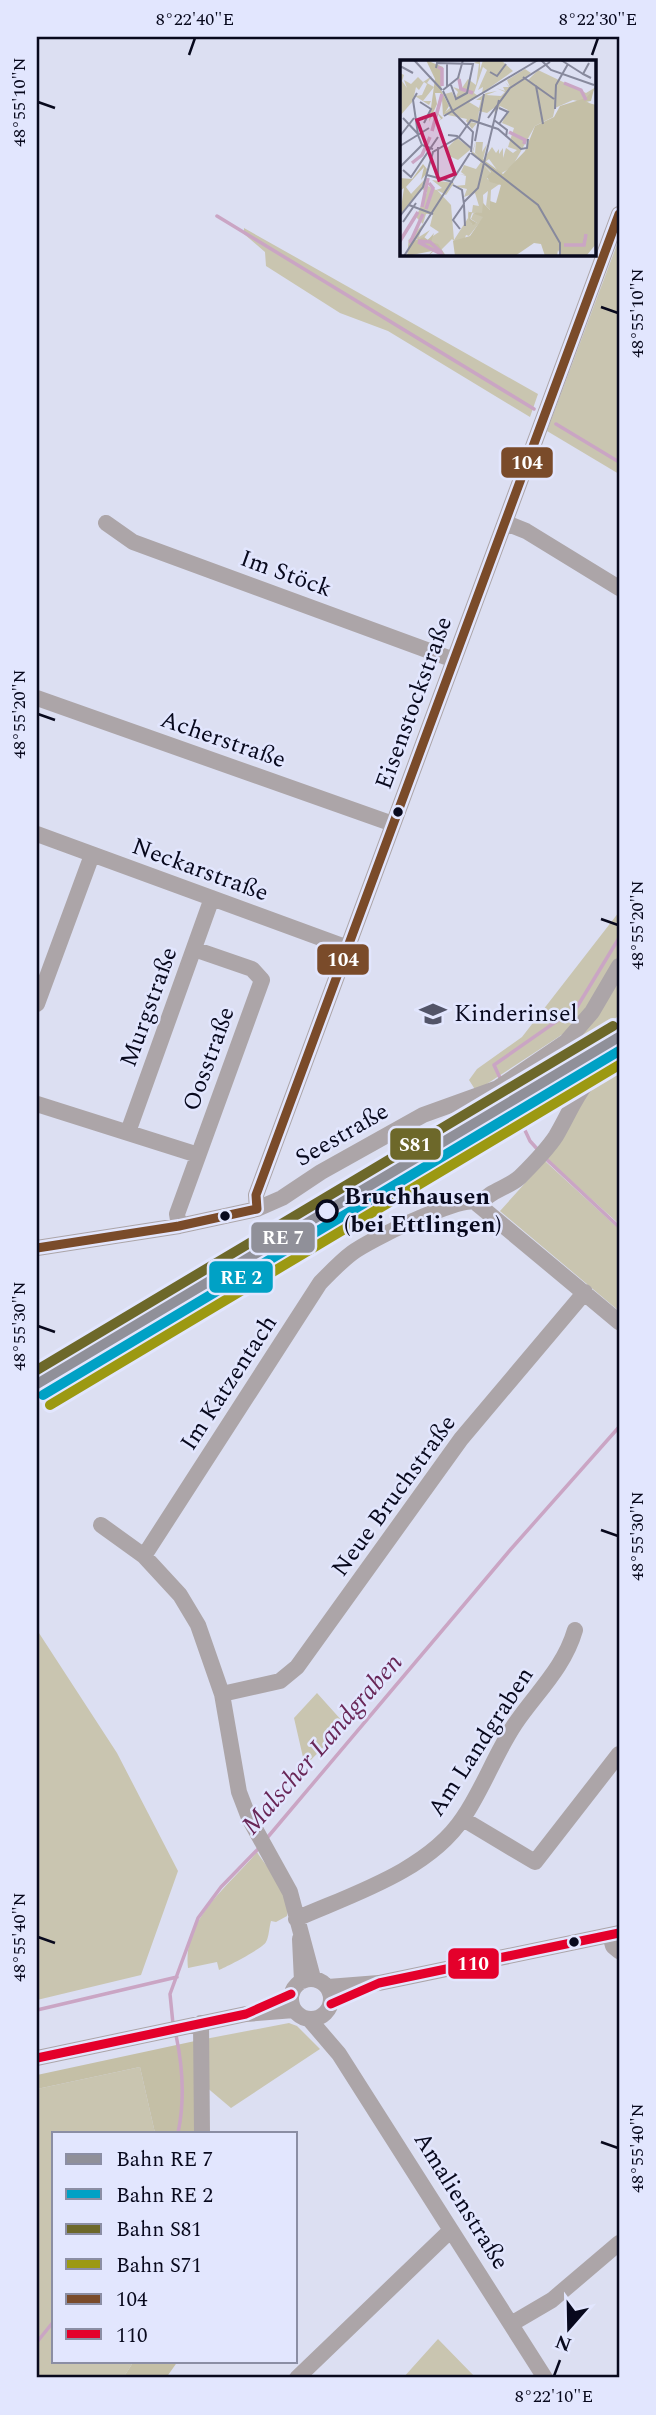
<svg xmlns="http://www.w3.org/2000/svg" width="656" height="2415" font-family="Spectral,serif">
  <style>
    .green { fill: #c9c5b0 }
    .forest { fill: #c4bfa6 }
    .lines { fill: none; stroke-linecap: round; stroke-linejoin: round }
    .stream { stroke: #caa5c4; stroke-width: 3.5 }
    .minor { stroke: #aca5a8; stroke-width: 16 }
    .bus-1-casing { stroke: #e2e6fe; stroke-width: 14 }
    .bus-2-casing { stroke: #e2e6fe; stroke-width: 14 }
    .bus-1 { stroke: #7a4b2a; stroke-width: 9 }
    .bus-2 { stroke: #e4002b; stroke-width: 9 }
    .rail-1-casing { stroke: #e2e6fe; stroke-width: 16 }
    .rail-2-casing { stroke: #e2e6fe; stroke-width: 16 }
    .rail-3-casing { stroke: #e2e6fe; stroke-width: 16 }
    .rail-4-casing { stroke: #e2e6fe; stroke-width: 16 }
    .rail-1 { stroke: #909099; stroke-width: 10 }
    .rail-2 { stroke: #00a1c5; stroke-width: 10 }
    .rail-3 { stroke: #6d682a; stroke-width: 10 }
    .rail-4 { stroke: #9c9912; stroke-width: 10 }
    .ticks { fill: none; stroke: #08091d; stroke-width: 2.5 }
    .bus-dot { fill: #08091d; stroke: #e2e6fe; stroke-width: 2.5 }
    .stop-dot { fill: #e2e6fe; stroke: #08091d; stroke-width: 3.5 }
    .labels { text-anchor: middle; dominant-baseline: central; stroke-width: 5; stroke-linejoin: round; paint-order: stroke }
    .street-label { font-size: 24px; fill: #08091d; stroke: #e2e6fe }
    .poi-label { font-size: 24px; fill: #08091d; stroke: #e2e6fe; text-anchor: start }
    .stop-label { font-size: 24px; font-weight: bold; fill: #08091d; stroke: #e2e6fe; text-anchor: start }
    .water-label { font-size: 26px; font-style: italic; fill: #692758; stroke: #e2e6fe }
    .inset-river { fill: none; stroke: #caa5c4; stroke-width: 3.5 }
    .inset-road { fill: none; stroke: #87899d; stroke-width: 2 }
    .view { fill: #c2185b; fill-opacity: 0.15; stroke: #c2185b; stroke-width: 3.5 }
    .inset-edge { fill: none; stroke: #08091d; stroke-width: 3.5 }
    .line-badge { stroke: #e2e6fe; stroke-width: 2.5 }
    .badge-label { font-size: 19px; text-anchor: middle; font-weight: bold; fill: #fff }
    .neatline { fill: none; stroke: #08091d; stroke-width: 2.5 }
    .ticks-label { font-size: 18px; text-anchor: middle; fill: #08091d }
  </style>
  <rect width="100%" height="100%" fill="#dcdff2"/>
  <path class="green" d="M 244,228 L 538,394 L 530,417 L 388,331 L 340,313 L 266,266 L 265,252 L 244,234 Z
    M 619,239 L 619,474 L 547,431 Z
    M 619,912 L 619,1016 L 577,1041 L 563,1034 L 476,1091 L 469,1080 L 477,1069 L 522,1037 Z
    M 619,1047 L 619,1224 L 547,1159 L 598,1058 Z
    M 545,1161 L 619,1229 L 619,1311 L 500,1211 Z
    M 37,1630 L 117,1753 L 178,1871 L 141,1975 L 37,2000 Z
    M 317,1693 L 343,1722 L 343,1727 L 305,1766 L 294,1718 Z
    M 257,1852 C 267,1869 293,1892 287,1916 L 276,1922 L 271,1921 C 269,1928 269,1937 266,1942 C 262,1949 226,1967 219,1970 L 217,1962 L 188,1968 C 182,1919 229,1886 257,1852 Z
    M 289,2023 L 297,2026 L 320,2049 L 231,2108 L 205,2086 L 205,2039 Z
    M 140,2067 L 155,2133 L 54,2133 L 54,2361 L 134,2361 L 123,2378 L 37,2378 L 37,2089 Z
    M 438,2339 L 476,2378 L 403,2378 Z"/>
  <path class="forest" d="M 195,2041 L 196,2133 L 155,2133 L 140,2067 L 37,2089 L 37,2075 Z
    M 134,2361 L 178,2361 L 166,2378 L 123,2378 Z"/>
  <g class="lines">
    <path class="stream" d="M 217,216 L 534,409
      M 556,424 L 619,462
      M 501,1080 L 494,1065 L 577,1007 L 619,938
      M 506,1090 L 530,1141 L 539,1151
      M 544,1157 L 619,1227
      M 267,1838 L 511,1549 L 619,1427
      M 37,2010 L 177,1977
      M 173,2024 L 170,1994 L 198,1918 L 221,1887 L 260,1847
      M 176,2035 C 183,2068 185,2100 178,2133
      M 37,2342 L 54,2321"/>
    <path class="minor" d="M 106,523 L 133,542 L 454,660
      M 506,523 L 526,531 L 619,588
      M 37,698 L 393,824
      M 37,834 L 348,948
      M 37,1004 L 92,855
      M 37,1104 L 198,1155
      M 128,1132 L 212,898
      M 480,1204 C 490,1190 508,1188 520,1177 C 532,1165 547,1150 556,1136 C 577,1100 579,1080 619,1058
      M 257,1209 L 256,1195 L 619,214
      M 179,1226 L 177,1214 L 262,980 L 252,969 L 194,949
      M 37,1248 L 179,1226 L 257,1209 L 282,1198 L 321,1172 L 423,1115 L 498,1088 L 566,1042 L 592,1012 L 619,966
      M 101,1525 L 144,1556 L 180,1595 L 198,1625 L 222,1694 L 239,1792 L 249,1818 L 290,1892 L 313,1978
      M 144,1556 L 320,1283 C 330,1273 340,1262 352,1253 C 369,1240 457,1197 475,1202 L 619,1322
      M 222,1694 L 280,1681 L 297,1667 L 461,1439 L 585,1292
      M 463,1819 L 535,1862 L 619,1754
      M 296,1919 C 350,1895 428,1871 463,1818 C 483,1789 495,1754 515,1724 C 536,1693 564,1668 575,1630
      M 610,1935 L 613,1946 L 619,1951
      M 300,1939 L 302,1981
      M291 1999a20 20 0 1 1 40 0a20 20 0 1 1-40 0Z
      M 328,1987 L 379,1983 L 619,1933
      M 309,2019 L 339,2054 L 545,2378
      M 201,2023 L 202,2133
      M 37,2058 L 246,2014 L 294,2010
      M 511,2324 L 552,2300 L 619,2243
      M 297,2378 L 451,2230"/>
    <defs>
      <path id="bus-1" d="M 257,1209 L 256,1195 L 619,214
        M 37,1248 L 179,1226 L 257,1209"/>
      <path id="bus-2" d="M 331,2004 L 379,1983 L 619,1933
        M 37,2058 L 246,2014 L 291,1994"/>
    </defs>
    <use href="#bus-1" class="bus-1-casing"/>
    <use href="#bus-2" class="bus-2-casing"/>
    <use href="#bus-1" class="bus-1"/>
    <use href="#bus-2" class="bus-2"/>
    <defs>
      <path id="rail-1" d="M 37,1384 L 619,1037"/>
      <path id="rail-2" d="M 43,1395 L 619,1051"/>
      <path id="rail-3" d="M 37,1370 L 613,1026"/>
      <path id="rail-4" d="M 50,1405 L 619,1065"/>
    </defs>
    <use href="#rail-1" class="rail-1-casing"/>
    <use href="#rail-2" class="rail-2-casing"/>
    <use href="#rail-3" class="rail-3-casing"/>
    <use href="#rail-4" class="rail-4-casing"/>
    <use href="#rail-1" class="rail-1"/>
    <use href="#rail-2" class="rail-2"/>
    <use href="#rail-3" class="rail-3"/>
    <use href="#rail-4" class="rail-4"/>
  </g>
  <path class="ticks" d="M 189,55 L 195,38M 592,55 L 598,38M 38,102 L 55,108M 601,307 L 618,313M 38,714 L 55,720M 601,919 L 618,925M 38,1326 L 55,1332M 601,1530 L 618,1536M 38,1937 L 55,1943M 601,2142 L 618,2148M 554,2376 L 560,2360"/>
  <defs>
    <symbol id="school-bare" viewBox="-9 -9 18 18"><path d="M0-5L7-2L0 1L-7-2ZM-4 1L0 2.5L4 1V4Q0 6-4 4Z" fill="#525468" stroke="#e2e6fe" stroke-width="2.5" paint-order="stroke"/></symbol>
  </defs>
  <g fill-rule="evenodd">
    <use href="#school-bare" x="414" y="995" width="38" height="38"/>
  </g>
  <g class="bus-dot">
    <circle cx="398" cy="812" r="6"/>
    <circle cx="225" cy="1216" r="6"/>
    <circle cx="574" cy="1942" r="6"/>
  </g>
  <circle class="stop-dot" cx="327" cy="1211" r="10"/>
  <g class="labels">
    <g class="street-label">
      <text transform="translate(286 574) rotate(20)">Im Stöck</text>
      <text transform="translate(414 703) rotate(-70)">Eisenstockstraße</text>
      <text transform="translate(223 740) rotate(19)">Acherstraße</text>
      <text transform="translate(200 870) rotate(20)">Neckarstraße</text>
      <text transform="translate(149 1007) rotate(-70)">Murgstraße</text>
      <text transform="translate(209 1059) rotate(-70)">Oosstraße</text>
      <text transform="translate(342 1135) rotate(-30)">Seestraße</text>
      <text transform="translate(229 1383) rotate(-57)">Im Katzentach</text>
      <text transform="translate(394 1496) rotate(-54)">Neue Bruchstraße</text>
      <text transform="translate(481 1742) rotate(-57)">Am Landgraben</text>
      <text transform="translate(461 2201) rotate(58)">Amalienstraße</text>
    </g>
    <g class="poi-label">
      <text x="454" y="1014">Kinderinsel</text>
    </g>
    <g class="stop-label">
      <text x="344" y="1197">Bruchhausen<tspan x="344" dy="28">(bei Ettlingen)</tspan></text>
    </g>
    <g class="water-label">
      <text transform="translate(322 1744) rotate(-49)">Malscher Landgraben</text>
    </g>
  </g>
  <g transform="translate(400 60)">
    <rect width="196" height="196" fill="#dcdff2"/>
    <path d="M 80,0 L 80,10 L 83,0 L 101,0 L 113,11 L 82,33 L 83,27 L 78,30 L 87,10 L 83,7 L 74,33 L 78,36 L 69,42 L 79,48 L 81,40 L 76,40 L 86,33 L 97,31 L 86,35 L 101,36 L 105,32 L 96,28 L 105,31 L 103,27 L 109,27 L 105,22 L 110,27 L 107,20 L 125,9 L 131,13 L 124,18 L 127,21 L 138,10 L 186,33 L 196,27 L 186,41 L 191,44 L 173,40 L 155,48 L 153,57 L 135,66 L 112,107 L 100,114 L 89,99 L 85,102 L 75,93 L 76,82 L 83,82 L 82,92 L 87,84 L 83,100 L 92,87 L 96,93 L 99,89 L 99,94 L 103,88 L 103,98 L 106,88 L 113,93 L 117,90 L 108,87 L 114,68 L 102,63 L 108,50 L 100,46 L 95,54 L 94,48 L 87,53 L 79,51 L 78,62 L 68,63 L 77,63 L 72,69 L 66,61 L 67,59 L 43,54 L 51,47 L 45,34 L 52,32 L 55,39 L 58,32 L 53,27 L 59,29 L 59,15 L 62,28 L 68,19 L 76,25 L 79,4 L 74,3 ZM 0,13 L 4,15 L 2,21 L 7,28 L 4,20 L 11,24 L 18,17 L 23,22 L 32,16 L 27,23 L 34,27 L 23,41 L 31,41 L 29,45 L 15,36 L 22,35 L 27,24 L 24,22 L 19,30 L 16,27 L 13,41 L 0,56 ZM 57,78 L 71,89 L 58,100 L 49,96 L 47,88 ZM 81,102 L 91,113 L 87,119 L 101,123 L 91,130 L 90,150 L 86,146 L 88,131 L 83,135 L 84,157 L 69,176 L 66,175 L 64,181 L 54,181 L 52,179 L 41,190 L 36,188 L 27,180 L 39,172 L 30,166 L 33,154 L 26,154 L 19,177 L 30,170 L 24,178 L 8,181 L 23,164 L 16,157 L 27,132 L 22,129 L 14,138 L 10,135 L 27,117 L 28,126 L 36,130 L 42,128 L 32,120 L 54,123 L 46,135 L 37,130 L 51,145 L 54,180 L 68,158 L 68,150 L 72,164 L 77,163 L 71,159 L 73,154 L 81,154 L 72,152 L 73,145 L 79,146 L 75,133 L 64,137 L 67,129 L 54,126 L 65,125 L 66,116 L 60,114 L 65,115 L 61,112 L 64,105 L 76,109 Z" fill="#c9c5b0"/>
    <path d="M 26,0 L 43,7 L 41,30 L 49,46 L 43,56 L 42,39 L 38,53 L 43,58 L 32,66 L 41,59 L 36,51 L 41,33 L 35,33 L 37,44 L 29,62 L 35,19 ZM 194,29 L 191,41 L 185,42 L 196,45 L 196,184 L 187,195 L 161,196 L 158,190 L 157,196 L 145,196 L 141,184 L 134,183 L 115,196 L 55,196 L 53,181 L 70,176 L 83,157 L 72,153 L 70,159 L 77,163 L 73,165 L 69,160 L 69,152 L 82,153 L 83,143 L 90,150 L 90,141 L 96,143 L 101,125 L 90,122 L 87,117 L 91,112 L 72,93 L 76,80 L 73,92 L 103,114 L 125,91 L 135,66 L 154,57 L 160,46 L 186,38 ZM 23,104 L 27,109 L 26,114 L 21,120 L 24,107 L 6,127 L 14,138 L 0,155 L 4,128 L 0,131 L 0,118 L 12,119 ZM 34,173 L 31,182 L 38,184 L 46,196 L 34,191 L 28,196 L 32,191 L 7,196 L 9,178 L 10,182 L 24,177 L 28,180 Z" fill="#c4bfa6"/>
    <path class="inset-river" d="M 38,7 L 42,9 L 42,26M 59,19 L 61,29 L 73,33M 164,23 L 181,30 L 186,40M 32,71 L 42,34M 109,72 L 125,80 L 124,84M 12,103 L 22,95 L 30,77M 22,147 L 28,118M 26,149 L 33,128 L 29,123M 0,181 L 18,152M 18,181 L 30,182 L 42,193M 18,182 L 43,195M 10,183 L 23,154M 164,185 L 184,185 L 186,174"/>
    <path class="inset-road" d="M 2,0 L 0,6 L 13,13M 14,0 L 42,30M 141,0 L 151,10 L 194,25M 161,0 L 183,14M 47,3 L 47,27M 189,3 L 183,14 L 191,18M 36,8 L 37,3 L 73,4 L 67,33 L 56,39 L 51,25M 90,12 L 97,16 L 106,4M 123,17 L 154,39M 136,26 L 143,64M 43,30 L 58,18 L 63,0M 43,31 L 53,52 L 73,72 L 71,92M 17,33 L 13,40 L 18,74M 20,42 L 31,49 L 24,63M 155,49 L 156,25 L 168,4M 44,56 L 138,0M 3,58 L 19,75M 88,58 L 110,28 L 150,2M 94,60 L 107,70 L 106,77M 99,64 L 108,52 L 99,48M 18,75 L 22,85 L 33,89M 48,75 L 57,76 L 72,89M 0,76 L 14,58M 59,77 L 71,60 L 98,69 L 121,89 L 127,88 L 128,79M 75,81 L 84,34M 0,86 L 29,68M 71,93 L 138,145 L 160,183 L 160,196M 0,107 L 22,85M 3,110 L 11,117 L 38,77M 27,115 L 53,122M 38,120 L 38,87M 53,125 L 62,130 L 64,144 L 53,160 L 60,169M 64,142 L 78,128 L 99,40M 9,145 L 33,154M 64,145 L 65,166M 0,156 L 23,127 L 33,92 L 59,77M 3,162 L 16,143M 4,196 L 70,93"/>
    <path class="view" d="M 34,54 L 55,114 L 39,120 L 17,60 Z"/>
    <rect width="196" height="196" class="inset-edge"/>
  </g>
  <g class="line-badge">
    <rect x="500" y="446" width="54" height="33" rx="7" fill="#7a4b2a"/>
    <rect x="316" y="943" width="54" height="33" rx="7" fill="#7a4b2a"/>
    <rect x="389" y="1127" width="53" height="34" rx="7" fill="#6d682a"/>
    <rect x="250" y="1221" width="66" height="33" rx="7" fill="#909099"/>
    <rect x="208" y="1260" width="66" height="34" rx="7" fill="#00a1c5"/>
    <rect x="447" y="1947" width="53" height="33" rx="7" fill="#e4002b"/>
  </g>
  <g class="badge-label">
    <text x="527" y="469">104</text>
    <text x="343" y="966">104</text>
    <text x="415" y="1151">S81</text>
    <text x="283" y="1244">RE 7</text>
    <text x="241" y="1284">RE 2</text>
    <text x="473" y="1970">110</text>
  </g>
  <rect width="656" height="2415" fill="none" stroke="#e2e6fe" stroke-width="77"/>
  <rect x="52" y="2132" width="245" height="231" fill="#e2e6fe" stroke="#8b8ea4" stroke-width="2"/>
  <rect x="66" y="2154" width="35" height="10" fill="#909099" stroke="#8b8ea4" stroke-width="2"/>
  <text x="116" y="2166" font-size="21" fill="#08091d">Bahn RE 7</text>
  <rect x="66" y="2189" width="35" height="10" fill="#00a1c5" stroke="#8b8ea4" stroke-width="2"/>
  <text x="116" y="2202" font-size="21" fill="#08091d">Bahn RE 2</text>
  <rect x="66" y="2224" width="35" height="10" fill="#6d682a" stroke="#8b8ea4" stroke-width="2"/>
  <text x="116" y="2236" font-size="21" fill="#08091d">Bahn S81</text>
  <rect x="66" y="2259" width="35" height="10" fill="#9c9912" stroke="#8b8ea4" stroke-width="2"/>
  <text x="116" y="2272" font-size="21" fill="#08091d">Bahn S71</text>
  <rect x="66" y="2294" width="35" height="10" fill="#7a4b2a" stroke="#8b8ea4" stroke-width="2"/>
  <text x="116" y="2306" font-size="21" fill="#08091d">104</text>
  <rect x="66" y="2329" width="35" height="10" fill="#e4002b" stroke="#8b8ea4" stroke-width="2"/>
  <text x="116" y="2342" font-size="21" fill="#08091d">110</text>
  <g transform="translate(569 2328) rotate(200)" stroke="#e2e6fe" stroke-width="5" paint-order="stroke">
  <path d="M0-5L12 26L0 18L-12 26Z" fill="#08091d"/>
  <text y="-10" font-size="19" font-weight="bold" text-anchor="middle" fill="#08091d">N</text>
  </g>
  <rect x="38" y="38" width="580" height="2338" class="neatline"/>
  <g class="ticks-label">
    <text x="195" y="25">8°22'40"E</text>
    <text x="598" y="25">8°22'30"E</text>
    <text transform="translate(19 102) rotate(-90)" y="6">48°55'10"N</text>
    <text transform="translate(637 313) rotate(-90)" y="6">48°55'10"N</text>
    <text transform="translate(19 714) rotate(-90)" y="6">48°55'20"N</text>
    <text transform="translate(637 925) rotate(-90)" y="6">48°55'20"N</text>
    <text transform="translate(19 1326) rotate(-90)" y="6">48°55'30"N</text>
    <text transform="translate(637 1536) rotate(-90)" y="6">48°55'30"N</text>
    <text transform="translate(19 1937) rotate(-90)" y="6">48°55'40"N</text>
    <text transform="translate(637 2148) rotate(-90)" y="6">48°55'40"N</text>
    <text x="554" y="2402">8°22'10"E</text>
  </g>
</svg>
